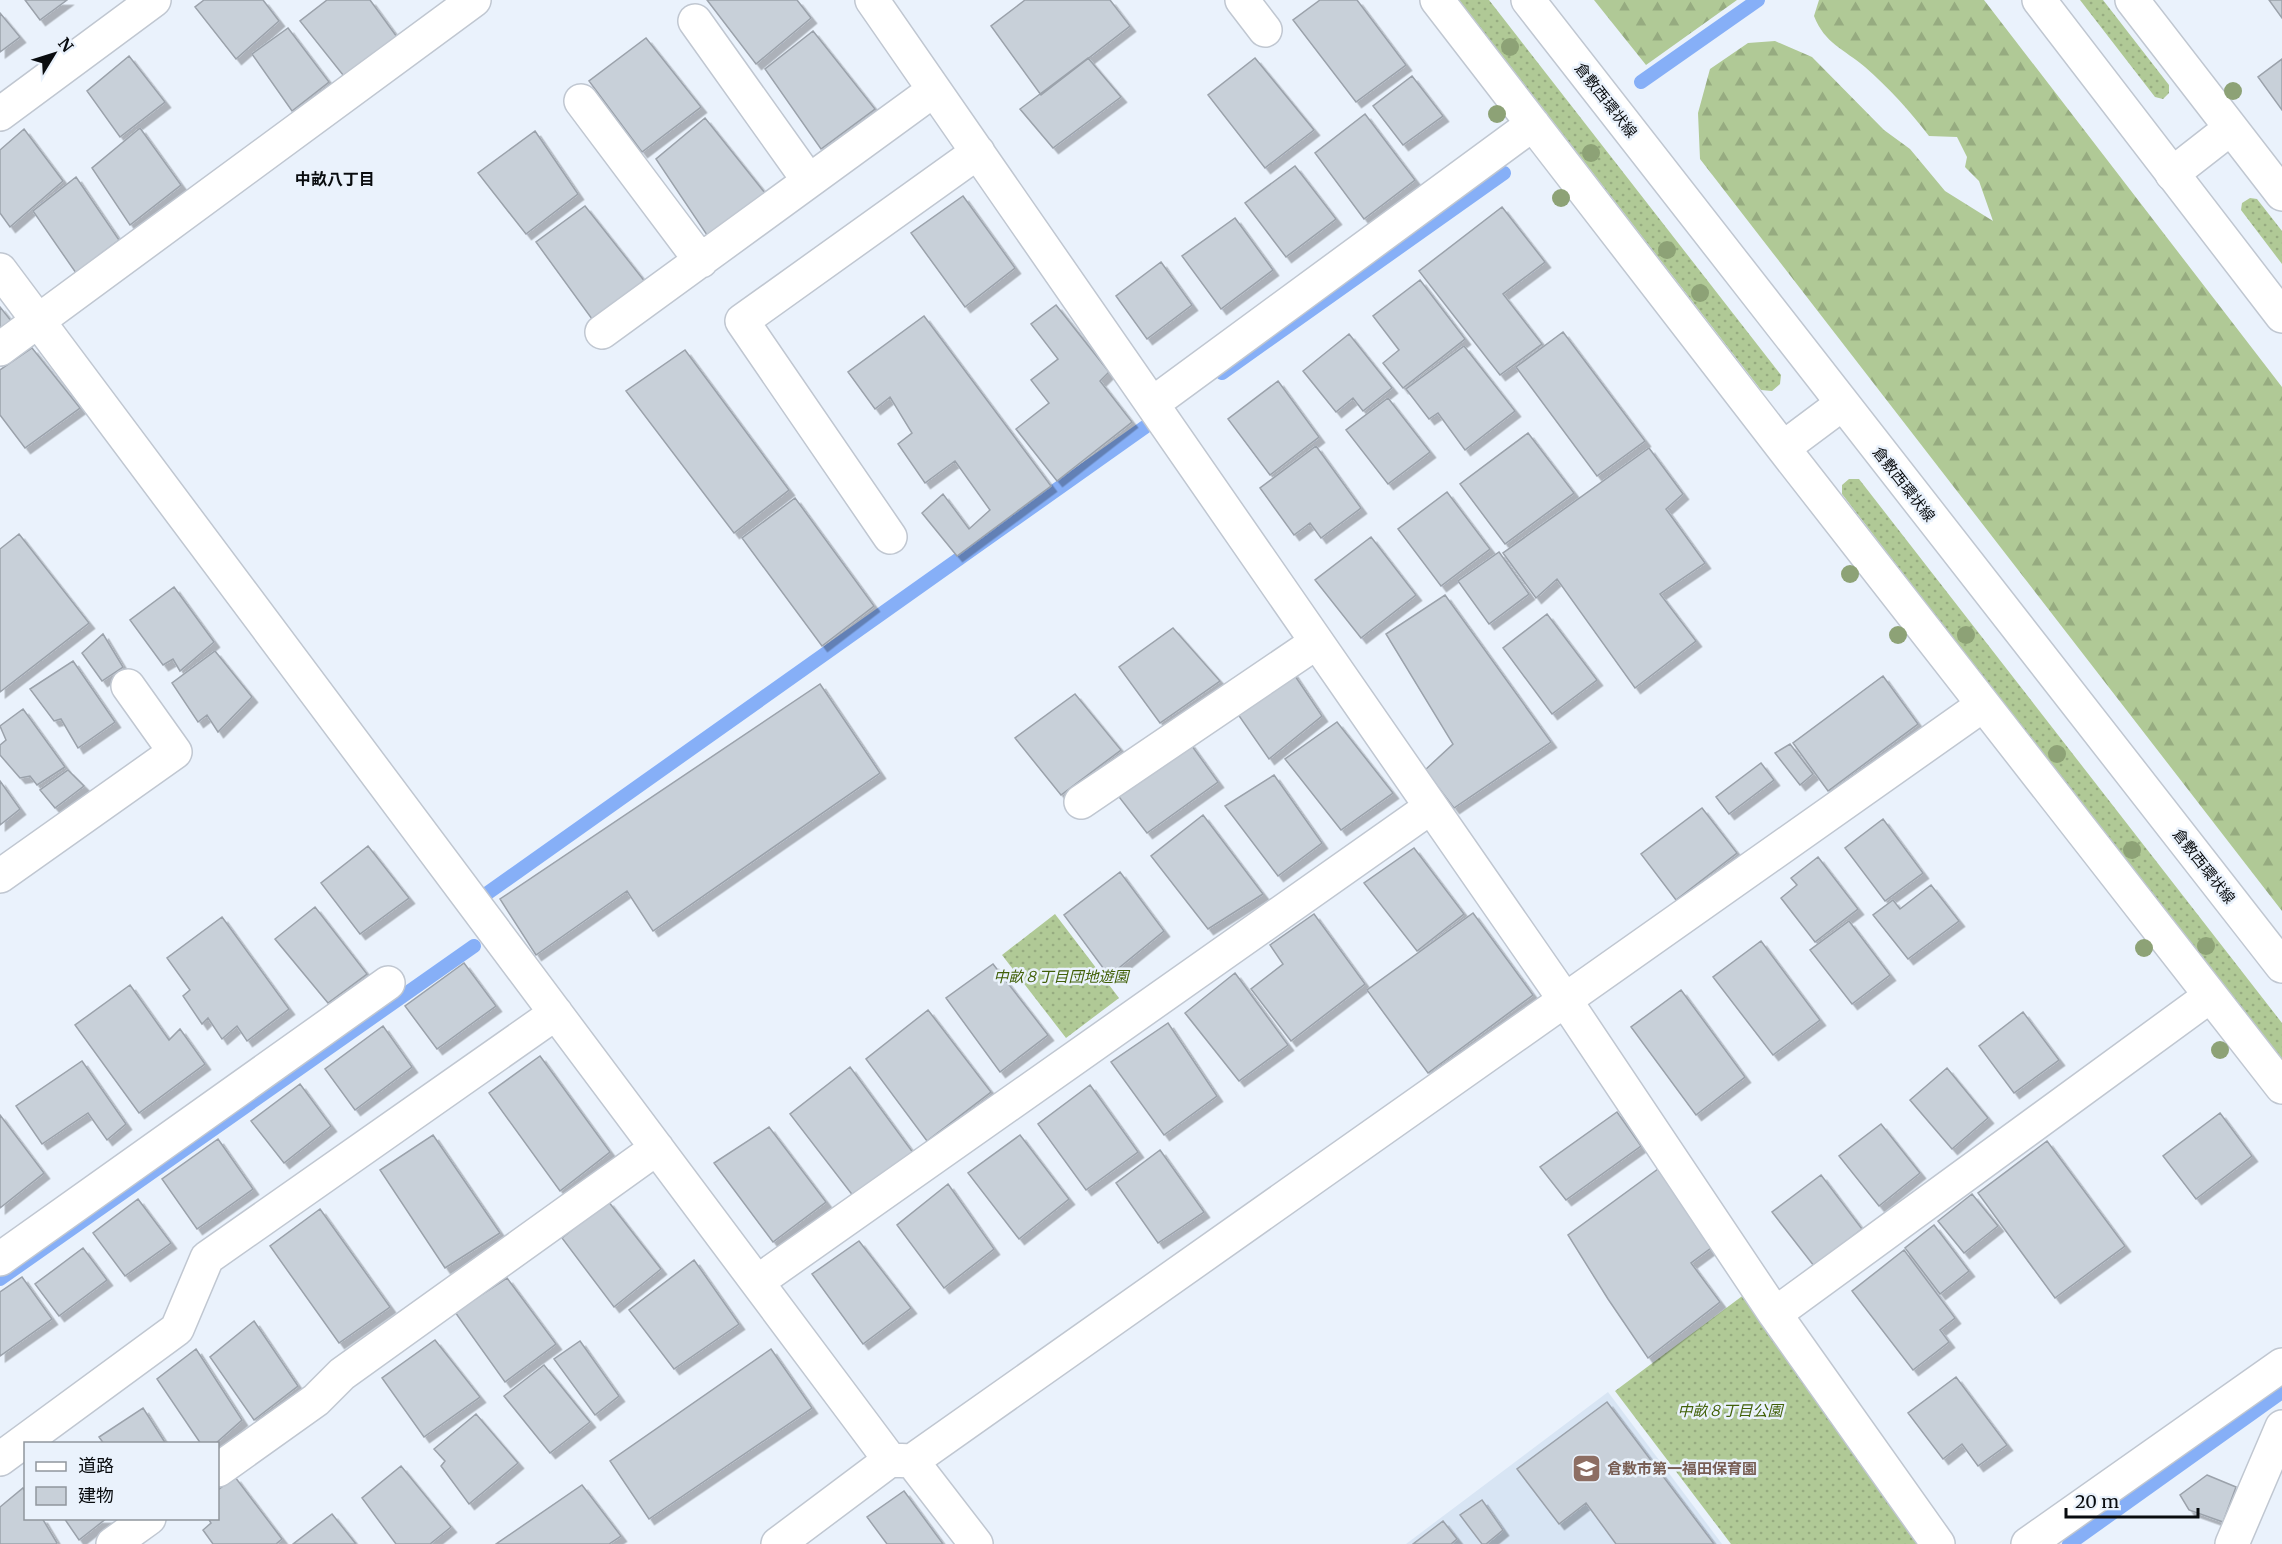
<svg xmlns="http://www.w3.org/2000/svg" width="2282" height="1544" font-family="Merriweather,'Noto Sans JP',serif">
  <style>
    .built { fill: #d8e5f4 }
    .grass { fill: url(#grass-dots) }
    .forest { fill: url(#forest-firs) }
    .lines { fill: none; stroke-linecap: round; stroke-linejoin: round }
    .stream { stroke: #86aff7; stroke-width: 14 }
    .building { fill: #c8d0d9; stroke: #9ba2ab; stroke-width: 1.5; filter: url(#shadow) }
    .minor-casing { stroke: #c0c7d1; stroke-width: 36 }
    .secondary-casing { stroke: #c0c7d1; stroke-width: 36 }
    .minor { stroke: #fff; stroke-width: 33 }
    .secondary { stroke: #fff; stroke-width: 33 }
    .tree { fill: #8da276 }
    .labels { text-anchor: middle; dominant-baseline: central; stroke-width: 5; stroke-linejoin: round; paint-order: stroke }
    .street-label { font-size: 15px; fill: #090c0f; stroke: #eaf2fc }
    .park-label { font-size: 15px; font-style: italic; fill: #416008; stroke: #eaf2fc }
    .education-label { font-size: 15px; font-weight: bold; fill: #785e54; stroke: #eaf2fc; text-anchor: start }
    .neighbourhood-label { font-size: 16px; font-weight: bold; fill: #090c0f; stroke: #eaf2fc }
  </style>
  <defs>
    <pattern id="grass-dots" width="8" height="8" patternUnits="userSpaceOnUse" patternTransform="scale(1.5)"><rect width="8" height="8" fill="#b0c996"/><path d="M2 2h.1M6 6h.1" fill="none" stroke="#96ab80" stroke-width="1.8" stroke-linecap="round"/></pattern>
    <pattern id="forest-firs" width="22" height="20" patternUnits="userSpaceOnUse" patternTransform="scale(1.5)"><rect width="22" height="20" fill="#b0c996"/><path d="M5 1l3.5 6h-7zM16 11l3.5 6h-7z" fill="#96ab80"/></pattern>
    <filter id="shadow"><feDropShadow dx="5.5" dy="5.5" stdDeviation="0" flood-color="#0004"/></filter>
  </defs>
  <rect width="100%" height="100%" fill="#eaf2fc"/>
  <path class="built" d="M 1608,1392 L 1722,1544 L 1406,1544 Z"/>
  <path class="grass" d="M 1459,0 L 1489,0 L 1781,375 L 1780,384 L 1772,391 L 1761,390 Z
    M 2080,0 L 2103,0 L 2169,85 L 2169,93 L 2163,99 L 2155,97 Z
    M 2250,198 L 2257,199 L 2282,231 L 2282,264 L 2241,210 L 2242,203 Z
    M 1849,479 L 1859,479 L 2282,1023 L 2282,1066 L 1842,494 L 1842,485 Z
    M 1055,914 L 1119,998 L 1066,1038 L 1002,955 Z
    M 1745,1294 L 1926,1544 L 1731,1544 L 1615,1391 Z"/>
  <path class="forest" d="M 1594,0 L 1737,0 L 1646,65 Z
    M 1819,0 L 1984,0 L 2282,387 L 2282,911 L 1700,159 L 1698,113 L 1710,69 L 1748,43 L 1775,41 L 1812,57 L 1884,130 L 1910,149 L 1945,191 L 1993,221 L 1979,181 L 1965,167 L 1967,157 L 1957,137 L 1929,136 C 1910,111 1889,88 1865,67 C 1844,49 1825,44 1814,16 Z"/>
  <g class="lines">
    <path class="stream" d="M 1641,82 L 1758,0
      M 1222,373 L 1504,173
      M 482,897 L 1145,427
      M 0,1279 L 474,946
      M 2069,1544 L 2282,1392"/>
  </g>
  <path class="building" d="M 25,0 L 67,0 L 40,20 Z
    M 204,0 L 263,0 L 279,21 L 236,59 L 195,7 Z
    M 327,0 L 370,0 L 397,37 L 347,80 L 300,21 Z
    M 707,0 L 797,0 L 811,18 L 756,64 Z
    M 1025,0 L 1110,0 L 1130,26 L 1041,95 L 991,26 Z
    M 1320,0 L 1357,0 L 1406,65 L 1356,102 L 1293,20 Z
    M 2269,0 L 2282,0 L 2282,18 Z
    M 0,13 L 20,37 L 0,52 Z
    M 288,28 L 329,82 L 292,111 L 252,54 Z
    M 813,31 L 875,109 L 821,149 L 765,69 Z
    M 646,38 L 701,107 L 642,152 L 589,81 Z
    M 129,56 L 165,102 L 120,137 L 87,91 Z
    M 1088,58 L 1121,97 L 1053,148 L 1020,109 Z
    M 1255,58 L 1314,130 L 1265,168 L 1208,95 Z
    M 2282,59 L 2282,110 L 2258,77 Z
    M 1412,76 L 1443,116 L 1403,145 L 1373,106 Z
    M 1365,114 L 1415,180 L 1364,219 L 1315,153 Z
    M 705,118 L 765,193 L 709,238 L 656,159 Z
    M 140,128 L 181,185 L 130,225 L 92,168 Z
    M 24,129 L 63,181 L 10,227 L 0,213 L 0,150 Z
    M 535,131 L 578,194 L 526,234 L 478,173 Z
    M 1295,166 L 1336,219 L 1286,257 L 1245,203 Z
    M 76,177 L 119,240 L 76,273 L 33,211 Z
    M 963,196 L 1015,268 L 965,307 L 911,233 Z
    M 585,206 L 646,283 L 592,319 L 536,242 Z
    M 1502,207 L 1545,262 L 1503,294 L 1542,344 L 1500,375 L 1419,271 Z
    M 1235,218 L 1273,270 L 1221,309 L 1182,256 Z
    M 1161,262 L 1192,305 L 1147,339 L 1116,296 Z
    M 1420,280 L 1465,339 L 1403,388 L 1383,363 L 1399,350 L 1373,316 Z
    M 1056,305 L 1109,372 L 1100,381 L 1132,422 L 1057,481 L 1016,429 L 1049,403 L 1031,380 L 1058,359 L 1031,324 Z
    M 0,307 L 12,322 L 0,331 Z
    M 924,316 L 1051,486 L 957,556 L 922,513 L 943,494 L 969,529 L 990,510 L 955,461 L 925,483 L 898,444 L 912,433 L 890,397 L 875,409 L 848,372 Z
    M 1563,332 L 1645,441 L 1597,476 L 1516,367 Z
    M 1349,334 L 1392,388 L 1363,411 L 1353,398 L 1336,412 L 1303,371 Z
    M 1464,346 L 1515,411 L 1465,450 L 1438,413 L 1429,419 L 1406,389 Z
    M 32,348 L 80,408 L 25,448 L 0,415 L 0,370 Z
    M 685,350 L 789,490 L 734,533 L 626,391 Z
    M 1278,381 L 1319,437 L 1270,475 L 1228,419 Z
    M 1388,398 L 1430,452 L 1388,484 L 1346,430 Z
    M 1528,433 L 1574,493 L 1505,544 L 1460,484 Z
    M 1316,446 L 1361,508 L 1321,538 L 1310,523 L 1294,535 L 1260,488 Z
    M 1649,448 L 1683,494 L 1666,509 L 1705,563 L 1660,594 L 1696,641 L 1635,688 L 1557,579 L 1536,598 L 1503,553 Z
    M 1447,492 L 1490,549 L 1441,586 L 1398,529 Z
    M 795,498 L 874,606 L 822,646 L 742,538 Z
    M 19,534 L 89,623 L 0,692 L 0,549 Z
    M 1371,537 L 1416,595 L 1361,638 L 1315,580 Z
    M 1499,552 L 1529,594 L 1489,624 L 1458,581 Z
    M 174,587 L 214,642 L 180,671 L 173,659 L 163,665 L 130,620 Z
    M 1445,595 L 1551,742 L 1454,808 L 1425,770 L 1453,744 L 1386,634 Z
    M 1547,614 L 1597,680 L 1552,714 L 1503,648 Z
    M 1173,628 L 1220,681 L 1160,723 L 1119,667 Z
    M 103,634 L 123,667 L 102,681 L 82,653 Z
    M 215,651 L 252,697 L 218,732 L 207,715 L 198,722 L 172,683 Z
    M 73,661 L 115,722 L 78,748 L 61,719 L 54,721 L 30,689 Z
    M 1291,670 L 1322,716 L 1269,759 L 1235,710 Z
    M 1883,676 L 1918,724 L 1828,791 L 1793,743 Z
    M 820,684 L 880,773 L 653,931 L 627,891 L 536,955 L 500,899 Z
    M 1075,694 L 1121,750 L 1061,795 L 1015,738 Z
    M 23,709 L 65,767 L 37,785 L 30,776 L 20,778 L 0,755 L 0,745 L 6,740 L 0,726 Z
    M 1337,722 L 1393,793 L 1341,830 L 1285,759 Z
    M 1189,742 L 1218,782 L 1147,833 L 1116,793 Z
    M 1790,744 L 1813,774 L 1800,785 L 1775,753 Z
    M 1761,763 L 1774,780 L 1729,814 L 1716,797 Z
    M 68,770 L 84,786 L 55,808 L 40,790 Z
    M 1274,775 L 1322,843 L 1278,876 L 1225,806 Z
    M 0,781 L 20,809 L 0,825 Z
    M 1702,808 L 1737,853 L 1676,900 L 1641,854 Z
    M 1203,815 L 1263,894 L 1208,929 L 1151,856 Z
    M 1883,819 L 1923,873 L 1885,901 L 1845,848 Z
    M 368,846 L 409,898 L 360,934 L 321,883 Z
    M 1414,848 L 1464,914 L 1417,951 L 1364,883 Z
    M 1818,857 L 1858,909 L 1815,942 L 1781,898 L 1797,885 L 1791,878 Z
    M 1120,872 L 1164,931 L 1109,976 L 1064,915 Z
    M 1931,885 L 1959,921 L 1908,959 L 1873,915 L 1893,900 L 1900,909 Z
    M 315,907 L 367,974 L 328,1003 L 275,939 Z
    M 1473,913 L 1533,995 L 1428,1073 L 1367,990 Z
    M 1314,914 L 1365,984 L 1291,1041 L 1251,989 L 1283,964 L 1270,945 Z
    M 222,917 L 289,1009 L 247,1041 L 237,1026 L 222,1039 L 208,1018 L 202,1024 L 183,996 L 190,990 L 167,958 Z
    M 1849,921 L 1890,975 L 1852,1004 L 1810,950 Z
    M 1761,941 L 1820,1020 L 1773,1055 L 1713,977 Z
    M 464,963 L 496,1006 L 437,1049 L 405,1006 Z
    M 993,964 L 1048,1035 L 1000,1072 L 946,998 Z
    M 1235,973 L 1288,1045 L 1239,1081 L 1185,1013 Z
    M 130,985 L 169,1040 L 180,1029 L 205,1064 L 139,1113 L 75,1025 Z
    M 1681,990 L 1745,1077 L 1696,1115 L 1631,1027 Z
    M 928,1010 L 991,1092 L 927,1141 L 866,1059 Z
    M 2023,1012 L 2059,1060 L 2014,1093 L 1979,1046 Z
    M 1168,1023 L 1217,1096 L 1164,1135 L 1111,1062 Z
    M 383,1026 L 412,1067 L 355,1110 L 325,1069 Z
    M 540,1056 L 610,1152 L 560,1191 L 489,1093 Z
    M 82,1061 L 126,1124 L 107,1140 L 88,1113 L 42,1144 L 16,1106 Z
    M 850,1067 L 914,1154 L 854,1197 L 790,1114 Z
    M 1947,1068 L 1988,1118 L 1952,1149 L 1910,1100 Z
    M 300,1084 L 331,1126 L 284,1163 L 251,1121 Z
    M 1090,1085 L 1138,1152 L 1086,1190 L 1038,1124 Z
    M 1617,1112 L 1641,1146 L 1566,1200 L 1540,1167 Z
    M 2220,1113 L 2252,1156 L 2196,1199 L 2163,1156 Z
    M 0,1115 L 44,1173 L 0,1208 Z
    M 1881,1124 L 1920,1173 L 1879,1206 L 1839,1156 Z
    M 769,1127 L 826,1202 L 773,1242 L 714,1163 Z
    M 433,1135 L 500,1233 L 445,1268 L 380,1170 Z
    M 1020,1135 L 1069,1199 L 1019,1239 L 968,1173 Z
    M 218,1139 L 253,1189 L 197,1229 L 162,1179 Z
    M 2047,1141 L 2125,1246 L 2055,1298 L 1978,1193 Z
    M 1160,1150 L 1204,1212 L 1158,1243 L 1116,1183 Z
    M 1658,1169 L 1715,1245 L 1691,1263 L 1720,1302 L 1648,1358 L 1608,1299 L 1568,1235 Z
    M 1821,1175 L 1862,1229 L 1814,1266 L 1772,1212 Z
    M 948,1184 L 994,1249 L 944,1288 L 897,1225 Z
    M 1972,1194 L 1998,1226 L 1964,1253 L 1938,1221 Z
    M 138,1199 L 171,1243 L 125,1276 L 93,1233 Z
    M 608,1201 L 661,1269 L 614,1307 L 562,1238 Z
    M 320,1209 L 390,1307 L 339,1343 L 270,1246 Z
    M 1934,1225 L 1969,1271 L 1940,1294 L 1905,1248 Z
    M 859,1241 L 911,1308 L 863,1344 L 812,1274 Z
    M 83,1248 L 107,1280 L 59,1316 L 35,1284 Z
    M 1904,1250 L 1955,1318 L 1940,1330 L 1949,1342 L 1913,1370 L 1852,1291 Z
    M 694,1260 L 739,1324 L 674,1369 L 629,1310 Z
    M 22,1277 L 52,1319 L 0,1356 L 0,1292 Z
    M 507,1278 L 556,1344 L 505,1382 L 455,1312 Z
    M 254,1321 L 298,1386 L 254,1420 L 210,1357 Z
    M 435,1340 L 480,1397 L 424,1437 L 382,1378 Z
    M 580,1341 L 619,1396 L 595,1415 L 554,1359 Z
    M 196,1349 L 242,1420 L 215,1444 L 201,1444 L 157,1379 Z
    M 771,1349 L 812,1408 L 649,1519 L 610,1461 Z
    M 544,1365 L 590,1422 L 550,1453 L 504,1396 Z
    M 1956,1377 L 2007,1445 L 1978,1466 L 1962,1444 L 1943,1459 L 1908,1413 Z
    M 1607,1402 L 1714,1544 L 1616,1544 L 1586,1503 L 1559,1524 L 1517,1469 Z
    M 143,1408 L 166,1444 L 104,1444 L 99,1437 Z
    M 476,1414 L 518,1463 L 469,1504 L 441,1466 L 445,1461 L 434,1449 Z
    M 401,1466 L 451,1527 L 430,1544 L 396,1544 L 362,1498 Z
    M 2207,1475 L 2236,1487 L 2223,1522 L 2189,1510 L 2180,1495 Z
    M 235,1477 L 282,1539 L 276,1544 L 213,1544 L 203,1530 L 211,1523 L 208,1518 L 218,1518 L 218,1490 Z
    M 582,1485 L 621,1536 L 609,1544 L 496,1544 Z
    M 23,1488 L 26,1493 L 26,1518 L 42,1518 L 57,1543 L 56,1544 L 0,1544 L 0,1507 Z
    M 904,1491 L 943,1544 L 887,1544 L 867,1517 Z
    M 1482,1500 L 1503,1530 L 1486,1544 L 1482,1544 L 1460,1515 Z
    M 332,1514 L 356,1544 L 293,1544 Z
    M 64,1518 L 107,1518 L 79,1540 Z
    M 1443,1521 L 1457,1539 L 1451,1544 L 1413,1544 Z"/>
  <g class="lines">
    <defs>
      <path id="minor" d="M 872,0 L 1565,1000 L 1775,1314 L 1938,1544
        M 1242,0 L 1265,30
        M 1437,0 L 1783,448 L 2282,1087
        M 2132,0 L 2282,194
        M 695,21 L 809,181
        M 581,101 L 701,261
        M 0,114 L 154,0
        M 2172,174 L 2231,128
        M 0,270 L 890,1460
        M 602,332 L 934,90
        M 0,349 L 474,0
        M 1152,404 L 1533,124
        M 1783,448 L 1842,404
        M 890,537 L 742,321 L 978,152
        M 1081,802 L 1317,642
        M 0,876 L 175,752 L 128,686
        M 0,1259 L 388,983
        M 757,1282 L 1431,807
        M 1775,1314 L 2210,996
        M 0,1459 L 177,1329 L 207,1258 L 556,1013
        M 912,1461 L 976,1544
        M 218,1470 L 316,1400 L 342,1374 L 657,1148
        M 113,1544 L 149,1518
        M 778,1544 L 890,1460 L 912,1461 L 1983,705
        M 2028,1544 L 2282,1365
        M 2232,1544 L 2282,1427"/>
      <path id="secondary" d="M 1528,0 L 2282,966
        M 2039,0 L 2282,316"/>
    </defs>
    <use href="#minor" class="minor-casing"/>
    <use href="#secondary" class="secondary-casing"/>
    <use href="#minor" class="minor"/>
    <use href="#secondary" class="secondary"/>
  </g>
  <g class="tree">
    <circle cx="1510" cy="47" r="9"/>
    <circle cx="2233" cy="91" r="9"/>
    <circle cx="1497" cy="114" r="9"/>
    <circle cx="1591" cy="153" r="9"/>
    <circle cx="1561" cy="198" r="9"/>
    <circle cx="1667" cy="250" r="9"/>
    <circle cx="1700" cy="293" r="9"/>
    <circle cx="1850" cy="574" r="9"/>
    <circle cx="1898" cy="635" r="9"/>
    <circle cx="1966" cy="635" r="9"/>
    <circle cx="2057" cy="754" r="9"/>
    <circle cx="2132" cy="850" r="9"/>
    <circle cx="2206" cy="946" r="9"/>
    <circle cx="2144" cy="948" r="9"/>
    <circle cx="2220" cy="1050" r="9"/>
  </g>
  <defs>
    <symbol id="school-square" viewBox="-11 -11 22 22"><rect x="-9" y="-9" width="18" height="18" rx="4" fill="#8d6e63" stroke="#eaf2fc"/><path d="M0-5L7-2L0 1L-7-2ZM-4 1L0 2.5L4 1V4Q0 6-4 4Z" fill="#fff"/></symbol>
  </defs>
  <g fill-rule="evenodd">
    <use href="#school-square" x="1570" y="1452" width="33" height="33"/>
  </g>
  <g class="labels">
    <g class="street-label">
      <text transform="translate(1606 100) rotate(52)">倉敷西環状線</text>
      <text transform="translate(1904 484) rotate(52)">倉敷西環状線</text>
      <text transform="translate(2204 866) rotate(52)">倉敷西環状線</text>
    </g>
    <g class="park-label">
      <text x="1061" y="976">中畝８丁目団地遊園</text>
      <text x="1730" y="1410">中畝８丁目公園</text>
    </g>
    <g class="education-label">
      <text x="1607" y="1468">倉敷市第一福田保育園</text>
    </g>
    <g class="neighbourhood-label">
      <text x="335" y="179">中畝八丁目</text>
    </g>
  </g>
  <rect x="24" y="1442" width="195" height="78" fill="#eaf2fc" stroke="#90969d" stroke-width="1.5"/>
  <rect x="36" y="1462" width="30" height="9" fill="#ffffff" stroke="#90969d" stroke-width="1.5"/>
  <text x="78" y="1472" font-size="18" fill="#090c0f">道路</text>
  <rect x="36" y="1487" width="30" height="18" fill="#c8d0d9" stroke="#90969d" stroke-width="1.5"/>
  <text x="78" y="1502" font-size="18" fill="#090c0f">建物</text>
  <g transform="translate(54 54) rotate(52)" stroke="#eaf2fc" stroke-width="4.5" paint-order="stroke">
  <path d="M0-4.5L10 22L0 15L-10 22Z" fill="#090c0f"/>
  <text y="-9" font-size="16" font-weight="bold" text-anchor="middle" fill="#090c0f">N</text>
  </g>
  <path d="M2066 1508v9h132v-9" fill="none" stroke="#090c0f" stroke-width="3"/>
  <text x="2075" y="1508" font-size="18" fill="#090c0f" stroke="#eaf2fc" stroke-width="4.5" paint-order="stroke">20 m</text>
</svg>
